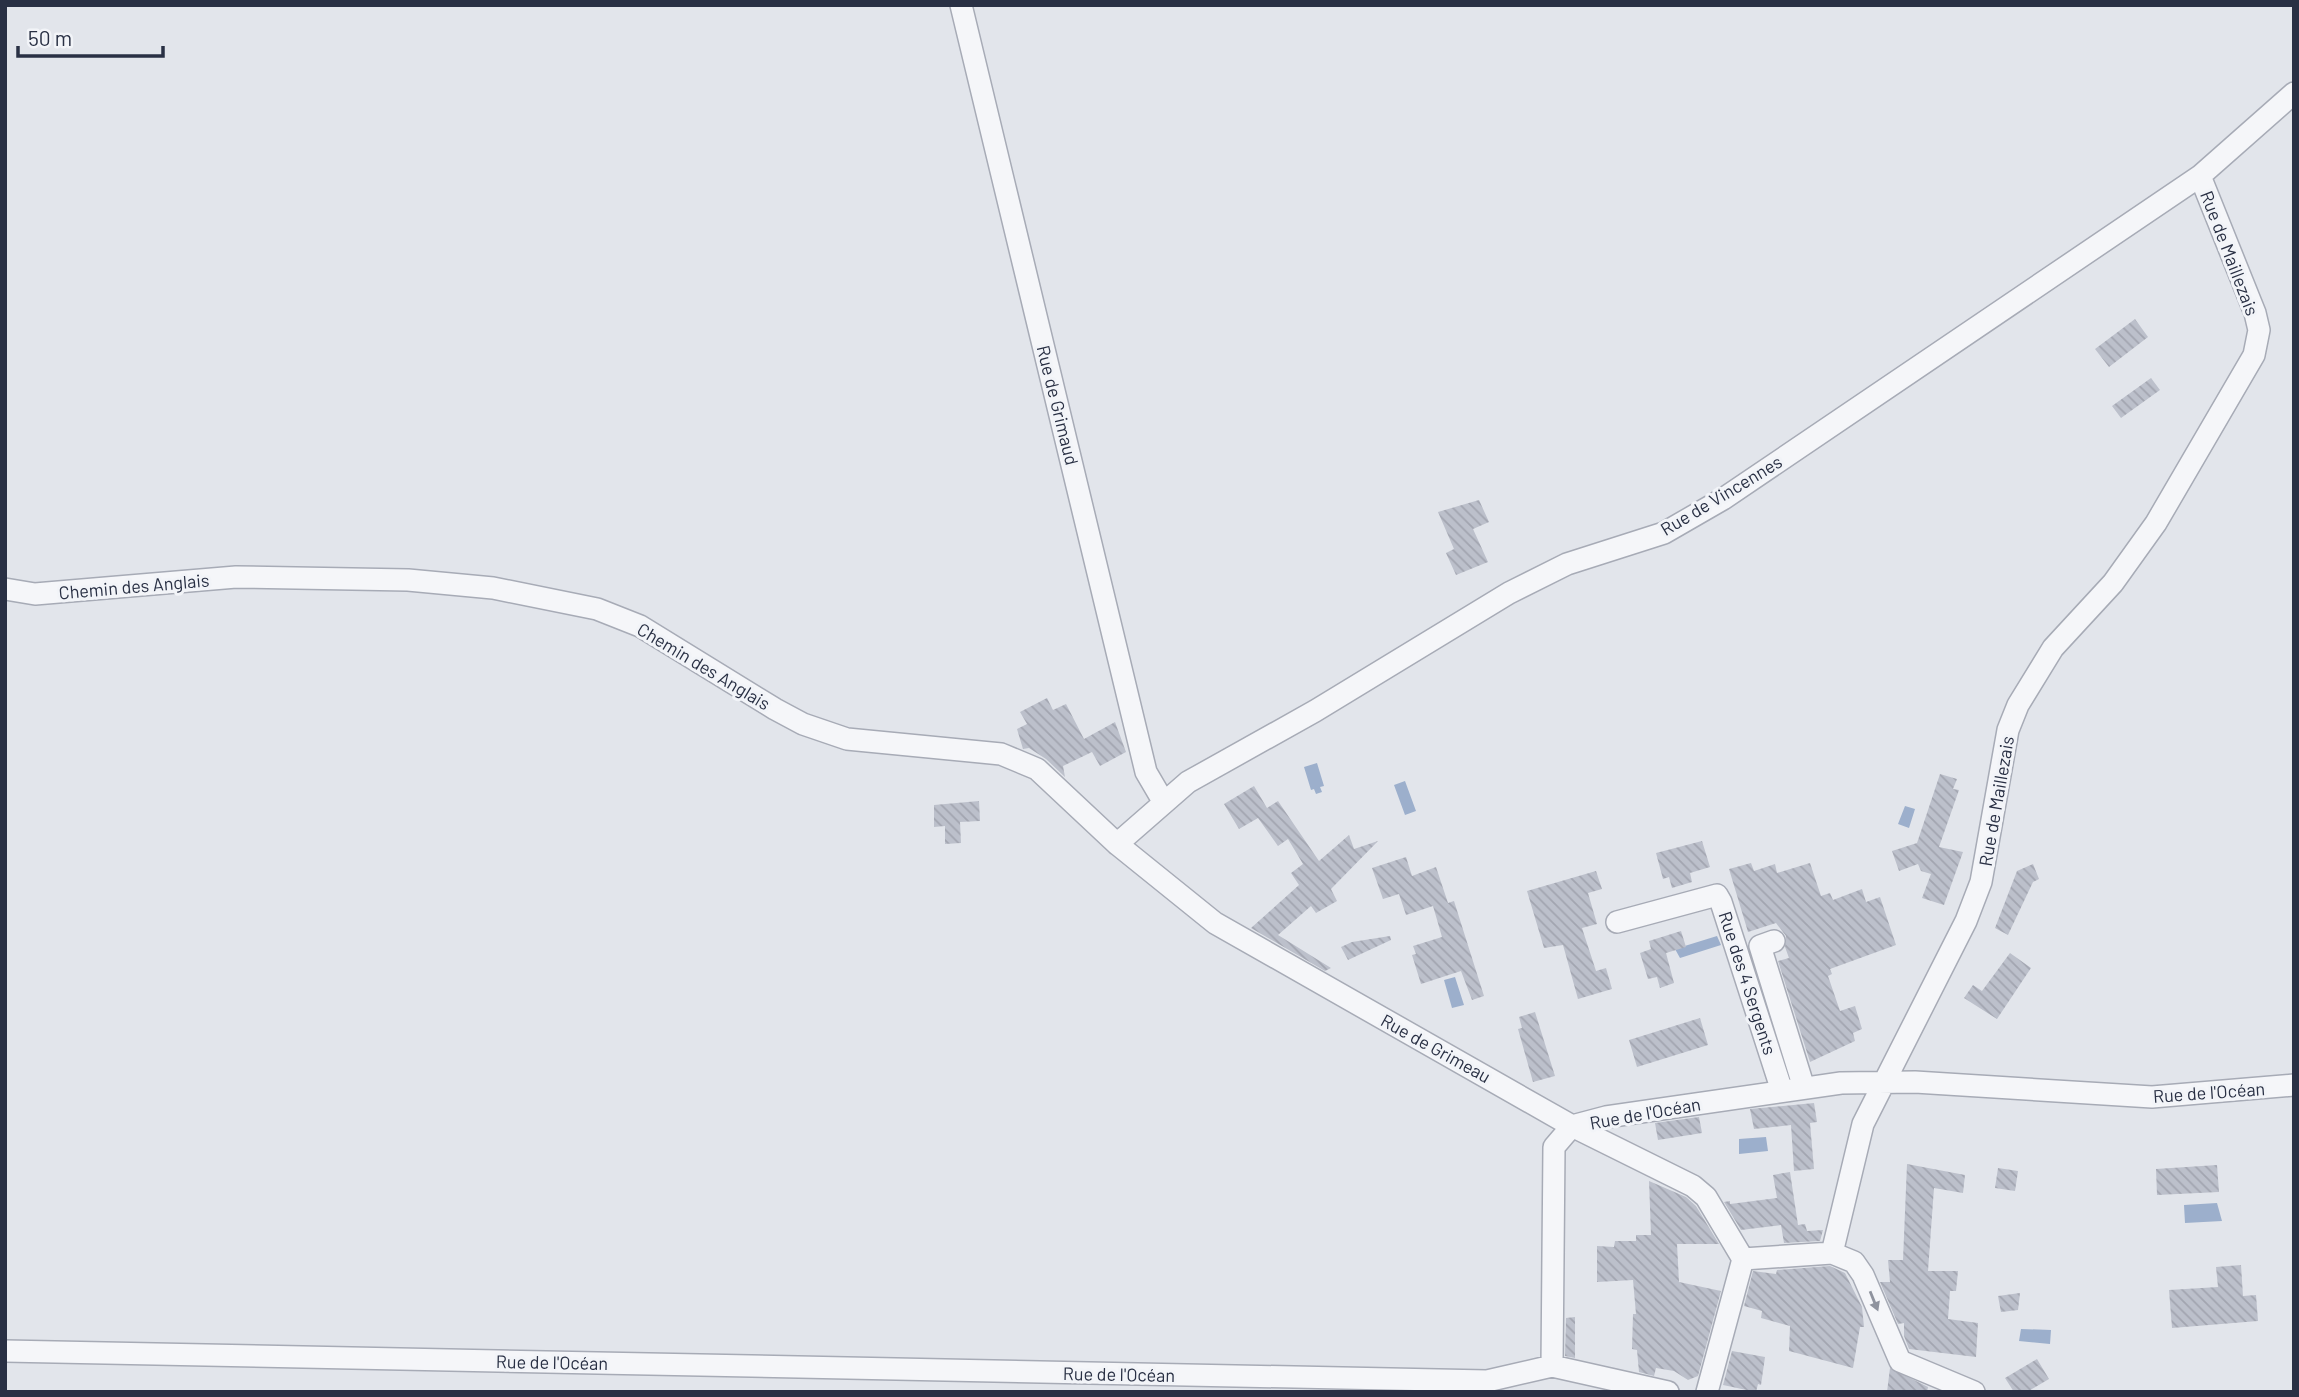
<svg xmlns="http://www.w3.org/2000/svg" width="2299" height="1397" font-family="Barlow,sans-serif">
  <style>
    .water { fill: #9cafcc }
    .building { fill: url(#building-back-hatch) }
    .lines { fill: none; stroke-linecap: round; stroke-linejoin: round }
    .minor-casing { stroke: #a7abb6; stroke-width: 24 }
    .minor { stroke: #f5f6f9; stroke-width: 21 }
    .oneway { fill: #8f939e }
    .labels { text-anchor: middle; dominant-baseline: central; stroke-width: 6; stroke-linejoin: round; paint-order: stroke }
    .street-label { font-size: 18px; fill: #293044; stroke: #f2f4f8 }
  </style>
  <defs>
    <pattern id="building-back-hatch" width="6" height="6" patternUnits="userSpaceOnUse" patternTransform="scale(1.75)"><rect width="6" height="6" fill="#bcc0cb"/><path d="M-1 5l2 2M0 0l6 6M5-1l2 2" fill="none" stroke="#a2a5b0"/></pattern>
  </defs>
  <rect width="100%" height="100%" fill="#e2e5eb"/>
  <path class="water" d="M 1317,763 L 1324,786 L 1320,787 L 1322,792 L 1316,794 L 1314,789 L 1311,790 L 1304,767 Z
    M 1405,781 L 1416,811 L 1405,815 L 1394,785 Z
    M 1905,806 L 1915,809 L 1909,828 L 1898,824 Z
    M 1717,936 L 1721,945 L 1680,958 L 1675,949 Z
    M 1455,977 L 1464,1005 L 1452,1008 L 1444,980 Z
    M 1766,1137 L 1768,1151 L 1739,1154 L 1739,1139 Z
    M 2217,1203 L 2222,1221 L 2185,1223 L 2184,1205 Z
    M 2021,1329 L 2051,1330 L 2050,1344 L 2019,1341 Z"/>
  <path class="building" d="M 2135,319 L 2148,337 L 2109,367 L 2095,349 Z
    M 2151,378 L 2160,390 L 2121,418 L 2112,406 Z
    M 1479,500 L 1489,522 L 1473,529 L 1488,562 L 1456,575 L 1446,553 L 1454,549 L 1438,512 Z
    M 1047,698 L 1053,710 L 1066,704 L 1084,739 L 1115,722 L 1126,752 L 1100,766 L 1092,752 L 1063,766 L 1065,777 L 1046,759 L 1029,748 L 1023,749 L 1017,729 L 1027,724 L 1020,712 Z
    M 1940,774 L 1957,779 L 1953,789 L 1959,790 L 1939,847 L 1963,852 L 1944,905 L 1922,898 L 1931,874 L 1921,871 L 1918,864 L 1899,871 L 1892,851 L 1917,843 Z
    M 1254,786 L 1267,808 L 1278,801 L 1319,861 L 1349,835 L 1354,849 L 1378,841 L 1331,889 L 1337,901 L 1316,913 L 1311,906 L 1278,935 L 1331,968 L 1325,971 L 1251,928 L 1299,885 L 1291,873 L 1303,864 L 1288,839 L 1278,846 L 1258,818 L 1239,829 L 1224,804 Z
    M 979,801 L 980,821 L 960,822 L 961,843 L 945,844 L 945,826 L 934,827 L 934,805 Z
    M 1702,841 L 1710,867 L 1690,873 L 1692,882 L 1672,888 L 1669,877 L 1663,879 L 1656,853 Z
    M 1406,857 L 1412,876 L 1436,867 L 1448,903 L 1454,901 L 1484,996 L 1472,1000 L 1461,971 L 1421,984 L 1412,955 L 1416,954 L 1413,946 L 1442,937 L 1433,906 L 1406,915 L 1399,894 L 1383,899 L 1372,868 Z
    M 1751,863 L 1754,871 L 1775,864 L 1777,873 L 1810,863 L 1821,896 L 1830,893 L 1833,900 L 1862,889 L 1866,902 L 1880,897 L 1896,945 L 1830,969 L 1832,974 L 1828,976 L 1840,1011 L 1855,1006 L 1862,1029 L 1853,1033 L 1855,1041 L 1810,1062 L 1778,961 L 1789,958 L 1785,947 L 1786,936 L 1776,923 L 1748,932 L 1729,869 Z
    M 2033,864 L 2039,879 L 2033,882 L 2008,935 L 1995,928 L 2017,871 Z
    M 1596,871 L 1602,889 L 1588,893 L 1597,924 L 1582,928 L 1596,971 L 1606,968 L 1612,989 L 1578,999 L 1563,945 L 1544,948 L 1527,891 Z
    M 1681,931 L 1686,947 L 1666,953 L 1674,983 L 1660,988 L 1657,977 L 1648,979 L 1640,953 L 1651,949 L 1649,941 Z
    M 1390,936 L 1391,940 L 1348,960 L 1341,947 L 1352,942 Z
    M 2010,953 L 2031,968 L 1997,1019 L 1964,998 L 1973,985 L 1982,991 Z
    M 1535,1012 L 1555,1076 L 1533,1082 L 1518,1029 L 1522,1028 L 1519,1017 Z
    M 1700,1018 L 1708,1045 L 1637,1067 L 1629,1040 Z
    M 1814,1103 L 1817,1122 L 1810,1123 L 1814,1169 L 1794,1171 L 1791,1125 L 1754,1129 L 1750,1109 Z
    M 1699,1117 L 1702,1133 L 1658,1140 L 1655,1123 Z
    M 1907,1164 L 1965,1175 L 1963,1193 L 1934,1188 L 1928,1271 L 1958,1271 L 1956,1291 L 1950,1291 L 1948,1319 L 1978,1323 L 1976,1357 L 1909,1349 L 1904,1336 L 1904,1323 L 1898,1324 L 1880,1282 L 1890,1282 L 1888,1260 L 1903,1260 Z
    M 2217,1165 L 2219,1192 L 2157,1195 L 2156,1169 Z
    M 1998,1168 L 2018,1171 L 2015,1191 L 1995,1188 Z
    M 1790,1172 L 1798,1225 L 1805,1224 L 1807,1231 L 1823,1230 L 1820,1241 L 1784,1243 L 1781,1225 L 1741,1230 L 1724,1202 L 1730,1201 L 1730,1204 L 1777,1198 L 1773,1175 Z
    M 1649,1181 L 1686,1197 L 1696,1206 L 1719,1244 L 1677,1244 L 1679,1282 L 1721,1291 L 1698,1376 L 1688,1380 L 1674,1371 L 1656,1368 L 1654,1376 L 1639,1372 L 1637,1350 L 1632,1349 L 1633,1314 L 1636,1314 L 1633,1280 L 1597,1282 L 1597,1246 L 1614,1247 L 1615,1241 L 1636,1241 L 1636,1235 L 1651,1235 Z
    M 2241,1265 L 2243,1296 L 2256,1295 L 2258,1321 L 2172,1328 L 2169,1290 L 2218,1287 L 2216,1267 Z
    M 1830,1266 L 1845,1273 L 1862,1307 L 1864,1327 L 1860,1327 L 1853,1368 L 1789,1351 L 1790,1326 L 1761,1318 L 1762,1311 L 1744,1306 L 1753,1271 L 1776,1274 L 1777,1270 Z
    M 2020,1293 L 2018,1310 L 2001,1312 L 1998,1296 Z
    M 1575,1317 L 1575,1358 L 1565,1356 L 1566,1318 Z
    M 1732,1351 L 1765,1357 L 1761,1385 L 1758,1384 L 1756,1392 L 1723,1385 Z
    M 2037,1359 L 2049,1379 L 2027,1392 L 2014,1392 L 2005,1378 Z
    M 1890,1368 L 1928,1387 L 1927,1392 L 1887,1392 Z"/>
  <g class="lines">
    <defs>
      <path id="minor" d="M 961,5 L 1146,772 L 1163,801
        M 5,589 L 35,594 L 236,577 L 408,580 L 493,588 L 597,609 L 640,626 L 775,709 L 803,724 L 847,739 L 1001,754 L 1037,769 L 1117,844 L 1215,923 L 1572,1126 L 1693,1186 L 1706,1197 L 1743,1259
        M 1117,844 L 1188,782 L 1315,711 L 1509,593 L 1567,564 L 1664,533 L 1723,499 L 2200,176
        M 1617,922 L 1717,895 L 1721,902 L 1782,1091
        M 1774,941 L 1760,946 L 1804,1088
        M 1832,1253 L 1854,1262 L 1863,1275 L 1900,1361 L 1974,1392
        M 5,1351 L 1487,1381 L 1552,1366 L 1554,1147 L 1572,1126 L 1606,1117 L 1841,1083 L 1915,1082 L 2152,1097 L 2294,1085
        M 1552,1366 L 1668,1392
        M 1707,1392 L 1743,1259 L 1832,1253 L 1863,1124 L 1966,921 L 1981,882 L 2008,730 L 2018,705 L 2053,648 L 2113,583 L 2156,523 L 2254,355 L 2259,330 L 2255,313 L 2200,176 L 2294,93"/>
    </defs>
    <use href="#minor" class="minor-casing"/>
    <use href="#minor" class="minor"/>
  </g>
  <defs><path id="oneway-solid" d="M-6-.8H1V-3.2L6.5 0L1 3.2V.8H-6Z" transform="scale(1.75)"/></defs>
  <use class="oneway" href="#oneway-solid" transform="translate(1874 1301) rotate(68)"/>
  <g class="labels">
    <g class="street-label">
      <text transform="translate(2230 253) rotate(69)">Rue de Maillezais</text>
      <text transform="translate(1058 405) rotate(76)">Rue de Grimaud</text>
      <text transform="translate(1721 495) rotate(-31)">Rue de Vincennes</text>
      <text transform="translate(134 586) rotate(-5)">Chemin des Anglais</text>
      <text transform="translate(704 666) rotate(31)">Chemin des Anglais</text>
      <text transform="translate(1996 801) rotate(-80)">Rue de Maillezais</text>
      <text transform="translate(1748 983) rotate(72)">Rue des 4 Sergents</text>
      <text transform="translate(1436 1048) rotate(29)">Rue de Grimeau</text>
      <text transform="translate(2209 1092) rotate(-4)">Rue de l'Océan</text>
      <text transform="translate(1645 1113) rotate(-10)">Rue de l'Océan</text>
      <text transform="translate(552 1362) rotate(1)">Rue de l'Océan</text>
      <text transform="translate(1119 1374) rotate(1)">Rue de l'Océan</text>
    </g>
  </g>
  <rect width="2299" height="1397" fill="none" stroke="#293044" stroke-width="14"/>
  <path d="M18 46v10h145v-10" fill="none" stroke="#293044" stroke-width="3.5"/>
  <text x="28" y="46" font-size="21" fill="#293044" stroke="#f2f4f8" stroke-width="5" paint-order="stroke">50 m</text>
</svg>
